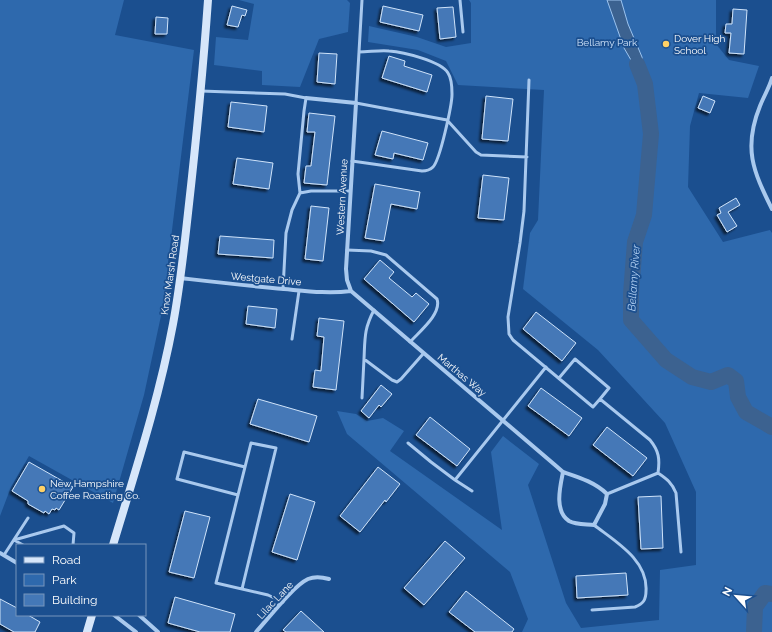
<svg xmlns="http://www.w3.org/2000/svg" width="772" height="632" font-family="Raleway,sans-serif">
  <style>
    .green { fill: #2e69ad }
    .water { fill: #3c6290; stroke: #9cc4f0 }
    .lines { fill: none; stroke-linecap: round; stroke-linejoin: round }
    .river { stroke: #3c6290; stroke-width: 16 }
    .building { fill: #4478b7; stroke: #cfe3fa; filter: url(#shadow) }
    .service { stroke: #a9c9ee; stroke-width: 3 }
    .minor { stroke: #a9c9ee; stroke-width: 4 }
    .secondary { stroke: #d6e6fa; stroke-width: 8 }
    .poi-dot { fill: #ffd166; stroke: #1b4f8f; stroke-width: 1.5 }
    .labels { text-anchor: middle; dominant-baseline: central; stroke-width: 3.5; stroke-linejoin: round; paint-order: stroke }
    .poi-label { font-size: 10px; fill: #fff; stroke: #1b4f8f; text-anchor: start }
    .park-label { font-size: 10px; fill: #cfe3fa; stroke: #1b4f8f }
    .street-label { font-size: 10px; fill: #fff; stroke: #1b4f8f }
    .water-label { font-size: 11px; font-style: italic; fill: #b5d3f5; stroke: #1b4f8f }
  </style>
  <defs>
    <filter id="shadow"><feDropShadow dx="-2.5" dy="2.5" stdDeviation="1" flood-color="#0009"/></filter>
  </defs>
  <rect width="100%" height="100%" fill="#1b4f8f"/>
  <path class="green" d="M 0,0 L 124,0 L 115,35 L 194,50 L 168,263 L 168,283 L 144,395 L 113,503 L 29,456 L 11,487 L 0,516 Z
    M 239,0 L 347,0 L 350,3 L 348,32 L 319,39 L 300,87 L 262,85 L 262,71 L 214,65 L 216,37 L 248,40 L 254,4 Z
    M 469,0 L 716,0 L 716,44 L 729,60 L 759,66 L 748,98 L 699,93 L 690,126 L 688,187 L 723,242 L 770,230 L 772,233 L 772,632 L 522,632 L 528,619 L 510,572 L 347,434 L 337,411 L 356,414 L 367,421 L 383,418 L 404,431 L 390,451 L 502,530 L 491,452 L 503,436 L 539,464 L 528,485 L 566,603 L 581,628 L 659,620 L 660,570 L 696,565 L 696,492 L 665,423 L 598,350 L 523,289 L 530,233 L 538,220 L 544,90 L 458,85 L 446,61 L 418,50 L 368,42 L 369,26 L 417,37 L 446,47 L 471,43 L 471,3 Z"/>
  <path class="water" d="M 607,0 L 621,0 L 628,24 L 642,57 L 645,84 L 624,48 Z"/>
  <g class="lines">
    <path class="river" d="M 637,64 L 645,84 L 651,134 L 644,215 L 635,242 L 631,294 L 631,320 L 666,360 L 692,377 L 711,382 L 728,375 L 736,381 L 738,397 L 746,412 L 772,427
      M 754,632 L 755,607 L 765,593 L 772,594"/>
  </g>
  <path class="building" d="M 232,6 L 247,10 L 245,16 L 242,15 L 238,27 L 227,25 Z
    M 383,6 L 423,15 L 419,31 L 380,22 Z
    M 453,7 L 456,37 L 440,39 L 437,8 Z
    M 733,9 L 747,10 L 744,54 L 729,53 L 731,33 L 725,33 L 726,24 L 732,24 Z
    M 156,17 L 168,18 L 167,34 L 155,34 Z
    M 319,53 L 337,54 L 335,84 L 317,82 Z
    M 389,56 L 405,61 L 404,66 L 432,75 L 427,92 L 382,78 Z
    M 486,96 L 513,99 L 508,141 L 482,139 Z
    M 703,96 L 715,101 L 710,113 L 698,108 Z
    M 231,102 L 267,106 L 264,132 L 228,127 Z
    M 309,113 L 335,116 L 327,185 L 304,183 L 306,166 L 311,166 L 315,132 L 307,132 Z
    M 382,131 L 428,143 L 423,160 L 394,153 L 393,159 L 375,155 Z
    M 237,158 L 273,163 L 269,189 L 233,184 Z
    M 483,175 L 509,178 L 504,220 L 478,218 Z
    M 375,184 L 420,192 L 417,209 L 391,204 L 384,241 L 365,238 Z
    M 736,198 L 740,205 L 728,212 L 737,226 L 727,232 L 717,215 L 721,213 L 719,208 Z
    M 311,206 L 329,208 L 323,261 L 305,259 Z
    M 220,236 L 274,240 L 273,258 L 218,254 Z
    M 380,260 L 394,272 L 389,278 L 412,297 L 416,293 L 429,304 L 414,322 L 364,279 Z
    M 248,306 L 277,309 L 275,328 L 246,324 Z
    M 536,312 L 576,343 L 562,361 L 523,329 Z
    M 319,318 L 344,321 L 336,390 L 313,387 L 315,370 L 321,371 L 324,337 L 317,336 Z
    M 381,385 L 392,394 L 381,407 L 379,405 L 369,418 L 361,411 Z
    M 541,388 L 582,418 L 569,436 L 528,406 Z
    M 258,399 L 317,416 L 309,442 L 250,424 Z
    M 430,417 L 470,449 L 457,466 L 416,435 Z
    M 607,427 L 647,458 L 633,476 L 593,445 Z
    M 29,462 L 73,487 L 59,510 L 56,508 L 55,510 L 52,509 L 49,514 L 45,511 L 44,513 L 28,504 L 28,501 L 12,491 Z
    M 378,467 L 400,484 L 386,502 L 385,500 L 360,532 L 340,516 Z
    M 290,494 L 315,502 L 297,560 L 272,552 Z
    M 661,496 L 663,548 L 641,549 L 638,497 Z
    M 185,511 L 210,517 L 194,578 L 169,572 Z
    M 445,541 L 465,558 L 424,605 L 404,588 Z
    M 626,573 L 628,595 L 577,598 L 576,576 Z
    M 466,591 L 514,629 L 512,632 L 475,632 L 449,612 Z
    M 175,597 L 235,614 L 230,632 L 200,632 L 168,623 Z
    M 0,599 L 17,608 L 17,615 L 28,615 L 40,622 L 35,632 L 14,632 L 0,624 Z
    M 301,611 L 324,632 L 286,632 L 283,630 Z"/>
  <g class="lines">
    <path class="service" d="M 460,0 L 463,32
      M 359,52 L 362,0
      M 529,80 L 524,211 L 520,243 L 508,317 L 509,334 L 513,340 L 593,407 L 600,399
      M 201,91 L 285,94 L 306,98 L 304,111 L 298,174 L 300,193 L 292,210 L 286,233 L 283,289
      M 352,161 L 422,171 C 426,171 430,170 433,167 C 440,160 452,105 452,94 C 452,87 452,79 448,73 C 441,61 403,52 389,51 C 380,50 369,52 359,52 L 356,103 L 447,120 L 476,152 L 481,155 L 527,157
      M 300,193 L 311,191 L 350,191
      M 347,250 L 371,251 L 386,255 L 437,299 C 442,314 419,332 410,342
      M 374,310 C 364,329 365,338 364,359 L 392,380 L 397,382 L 401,379 L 423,354
      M 292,339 L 299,291
      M 559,378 L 575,359 L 609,388 L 600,399 L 650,440 C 659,451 660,459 658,473 C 667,479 672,483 676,493 L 681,552
      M 362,398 L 364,359
      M 408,443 L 431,462 L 455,480 L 546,367
      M 455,480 L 472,491
      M 607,494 L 658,473
      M 238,495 L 177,479 L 184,452 L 245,467
      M 23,545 L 14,540 L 64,526 L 74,533 L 73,545
      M 4,555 L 28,518
      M 242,589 L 276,448 L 251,443 L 216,583 L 268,595 L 283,602
      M 592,610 L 635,607 C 643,604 646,600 646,591 C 648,560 616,542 594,525"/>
    <path class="minor" d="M 772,78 C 769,88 764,96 760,106 C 743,148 753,171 772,209
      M 306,98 L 356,103 L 346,269 L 347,280 L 351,291 L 555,465 L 563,472 C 560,487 554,511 569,521 C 576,525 587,524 594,525 L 605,504 L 607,494 C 595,482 578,477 563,472
      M 180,278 C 215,282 249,286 284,289 C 306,291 328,294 351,291
      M 0,553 L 17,563
      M 114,615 L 136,632
      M 139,615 L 158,632
      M 256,632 C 268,619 293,586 308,579 C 315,576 322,577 329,579"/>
    <path class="secondary" d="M 113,545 C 135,472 159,399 173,324 C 180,287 184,250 188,213 C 196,142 203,71 208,0
      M 87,632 L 92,615"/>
  </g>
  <g class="poi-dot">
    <circle cx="666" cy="44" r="4"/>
    <circle cx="42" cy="489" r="4"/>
  </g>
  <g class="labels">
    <g class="poi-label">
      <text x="674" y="38">Dover High<tspan x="674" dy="12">School</tspan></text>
      <text x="50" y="483">New Hampshire<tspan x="50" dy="12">Coffee Roasting Co.</tspan></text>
    </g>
    <g class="park-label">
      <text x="607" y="42">Bellamy Park</text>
    </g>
    <g class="street-label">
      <text transform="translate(342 197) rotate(-87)">Western Avenue</text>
      <text transform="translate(170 275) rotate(-82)">Knox Marsh Road</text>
      <text transform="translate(266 279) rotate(5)">Westgate Drive</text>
      <text transform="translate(462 375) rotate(40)">Marthas Way</text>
      <text transform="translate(275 600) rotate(-47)">Lilac Lane</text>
    </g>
    <g class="water-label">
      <text transform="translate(634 278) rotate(-86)">Bellamy River</text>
    </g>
  </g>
  <rect x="16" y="544" width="130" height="72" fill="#1b4f8f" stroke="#7695bc"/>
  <rect x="24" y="557" width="20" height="6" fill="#d6e6fa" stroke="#7695bc"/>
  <text x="52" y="564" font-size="12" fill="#ffffff">Road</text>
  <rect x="24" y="574" width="20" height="12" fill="#2e69ad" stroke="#7695bc"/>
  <text x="52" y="584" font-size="12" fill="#ffffff">Park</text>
  <rect x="24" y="594" width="20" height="12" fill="#4478b7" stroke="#7695bc"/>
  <text x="52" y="604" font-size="12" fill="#ffffff">Building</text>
  <g transform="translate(736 596) rotate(297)" stroke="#1b4f8f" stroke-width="3" paint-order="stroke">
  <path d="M0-3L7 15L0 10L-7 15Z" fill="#ffffff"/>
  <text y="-6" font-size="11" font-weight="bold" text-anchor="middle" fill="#ffffff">N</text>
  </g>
</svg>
